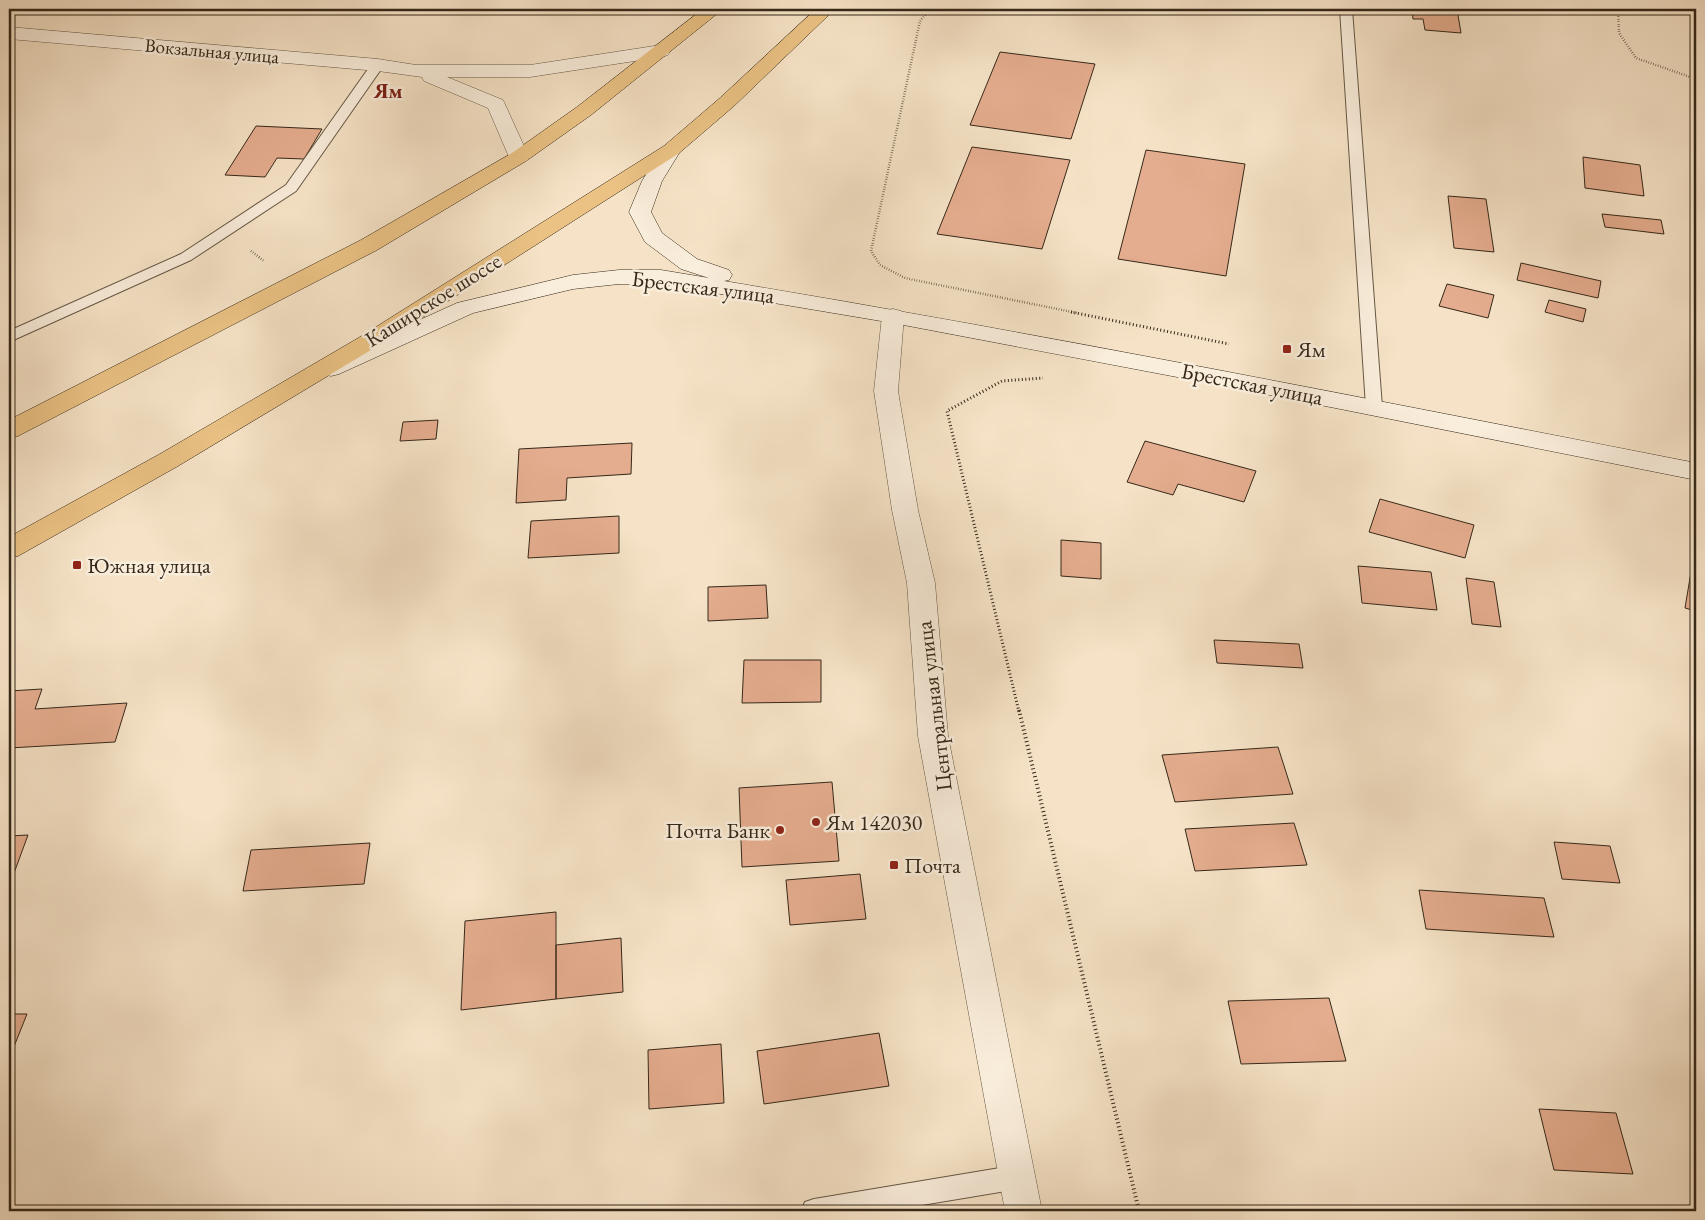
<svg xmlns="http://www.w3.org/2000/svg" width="1705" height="1220" font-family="'EB Garamond',serif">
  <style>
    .building { fill: #e5ad8f; stroke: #352819 }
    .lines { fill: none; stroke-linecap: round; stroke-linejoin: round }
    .service-casing { stroke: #655744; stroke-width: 2 }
    .minor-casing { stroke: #655744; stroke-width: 1 }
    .tertiary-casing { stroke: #655744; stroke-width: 1 }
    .secondary-casing { stroke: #352819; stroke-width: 1 }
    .primary-casing { stroke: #352819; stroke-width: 1 }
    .path-far2 { stroke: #352819; stroke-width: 2.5; stroke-dasharray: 0.5 2; stroke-linecap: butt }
    .path-far1 { stroke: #352819; stroke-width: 3; stroke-dasharray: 1 2.5; stroke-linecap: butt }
    .path { stroke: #352819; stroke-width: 4; stroke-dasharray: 1 3; stroke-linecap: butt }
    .service { fill: #f9eddb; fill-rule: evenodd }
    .minor { fill: #f9eddb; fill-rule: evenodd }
    .tertiary { fill: #f9eddb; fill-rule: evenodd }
    .secondary { fill: #f9eddb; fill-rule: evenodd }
    .primary { fill: #ebc284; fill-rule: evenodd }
    .poi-dot { fill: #8f2418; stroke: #f9eddb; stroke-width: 2 }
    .labels { text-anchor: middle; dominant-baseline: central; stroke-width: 5; stroke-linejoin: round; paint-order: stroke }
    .far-street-label { font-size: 19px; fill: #352819; stroke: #f9eddb }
    .far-quarter-label { font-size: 21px; font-weight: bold; fill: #7a1f14; stroke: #f9eddb }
    .street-label { font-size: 22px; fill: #352819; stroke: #f9eddb }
    .poi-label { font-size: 22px; fill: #352819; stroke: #f9eddb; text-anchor: start }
  </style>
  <rect width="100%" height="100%" fill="#f6e3c7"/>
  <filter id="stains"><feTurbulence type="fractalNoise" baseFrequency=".004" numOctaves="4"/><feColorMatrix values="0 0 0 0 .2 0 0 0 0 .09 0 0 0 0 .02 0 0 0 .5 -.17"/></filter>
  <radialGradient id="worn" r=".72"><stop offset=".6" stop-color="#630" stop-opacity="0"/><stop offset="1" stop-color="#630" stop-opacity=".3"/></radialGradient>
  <path class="building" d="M 1412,9 L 1457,9 L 1461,33 L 1425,30 L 1423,19 L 1413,19 Z
    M 1000,52 L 1095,64 L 1071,139 L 970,125 Z
    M 256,126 L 322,129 L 304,159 L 277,158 L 265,177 L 225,175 Z
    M 972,147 L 1070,160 L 1042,249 L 937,234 Z
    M 1146,150 L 1245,164 L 1226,276 L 1118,259 Z
    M 1583,157 L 1640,165 L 1644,196 L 1585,188 Z
    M 1448,196 L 1486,199 L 1494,252 L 1454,248 Z
    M 1602,214 L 1661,220 L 1664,234 L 1605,227 Z
    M 1521,263 L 1601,281 L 1598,298 L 1517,280 Z
    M 1447,284 L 1494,295 L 1488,318 L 1439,306 Z
    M 1549,300 L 1586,309 L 1583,322 L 1545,312 Z
    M 438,420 L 436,439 L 400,441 L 403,422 Z
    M 1145,441 L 1256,471 L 1244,502 L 1178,484 L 1173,495 L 1127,482 Z
    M 632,443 L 631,474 L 567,478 L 566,500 L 516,503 L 519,449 Z
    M 1380,499 L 1474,525 L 1465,558 L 1369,532 Z
    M 619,516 L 619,553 L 528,558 L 531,521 Z
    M 1061,540 L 1101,543 L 1101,579 L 1061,576 Z
    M 1358,566 L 1431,572 L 1437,610 L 1362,603 Z
    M 1691,572 L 1696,573 L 1696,611 L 1685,608 Z
    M 1466,578 L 1494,582 L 1501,627 L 1472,624 Z
    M 766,585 L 768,618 L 708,621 L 708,587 Z
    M 1214,640 L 1299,644 L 1303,668 L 1217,663 Z
    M 744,660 L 821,660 L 821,702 L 742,703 Z
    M 42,689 L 35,709 L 127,703 L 115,742 L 9,748 L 9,691 Z
    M 1278,747 L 1293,794 L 1175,802 L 1162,755 Z
    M 832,782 L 839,861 L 742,867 L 739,788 Z
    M 1294,823 L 1307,865 L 1195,871 L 1185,829 Z
    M 28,835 L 10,884 L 9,884 L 9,836 Z
    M 1554,842 L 1610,846 L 1620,883 L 1562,879 Z
    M 370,843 L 364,884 L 243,891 L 251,850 Z
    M 860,874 L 866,919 L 790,925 L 786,880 Z
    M 1419,890 L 1544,898 L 1554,937 L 1426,929 Z
    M 556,912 L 556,999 L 461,1010 L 465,921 Z
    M 621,938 L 623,992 L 556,999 L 556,945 Z
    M 1329,998 L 1346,1061 L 1241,1064 L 1228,1001 Z
    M 9,1014 L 27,1014 L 9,1059 Z
    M 879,1033 L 889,1086 L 764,1104 L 757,1051 Z
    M 721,1044 L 724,1103 L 649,1109 L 648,1050 Z
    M 1539,1109 L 1616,1113 L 1633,1174 L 1554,1170 Z"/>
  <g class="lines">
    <defs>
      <path id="service" d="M 1340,9 L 1352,9 L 1382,407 L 1380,411 L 1374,412 L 1368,411 L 1366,407 Z
        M 378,61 L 384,65 L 296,191 L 191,260 L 9,342 L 9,331 L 181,254 L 286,185 L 373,62 Z
        M 1018,1165 L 1027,1168 L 1030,1177 L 1027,1186 L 1018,1189 L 886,1211 L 801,1211 L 805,1202 L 814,1199 Z"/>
      <path id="minor" d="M 893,309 L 901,311 L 904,316 L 898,391 L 918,510 L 935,583 L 948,736 L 1042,1211 L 1005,1211 L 918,736 L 907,583 L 892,510 L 874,391 L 882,316 L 885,311 Z"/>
      <path id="tertiary" d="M 9,27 L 378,59 L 416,65 L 530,65 L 661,45 L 668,47 L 670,51 L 668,55 L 661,57 L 530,77 L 447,77 L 503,100 L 529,157 L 526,161 L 519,163 L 512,161 L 509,157 L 488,108 L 424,81 L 422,77 L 378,71 L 9,39 Z"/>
      <path id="secondary" d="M 671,144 L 678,146 L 681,150 L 662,181 L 651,212 L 662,233 L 697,259 L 729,270 L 732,275 L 729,280 L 724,281 C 1049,335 1373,400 1696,463 L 1696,480 L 1235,388 L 893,323 L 661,284 L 619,284 L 573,289 L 473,313 L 339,374 L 331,376 L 323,374 L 319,369 L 323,364 L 457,303 L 573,275 L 619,270 L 661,270 L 709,278 L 681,269 L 645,242 L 629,212 L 642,181 L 664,146 Z"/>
      <path id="primary" d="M 703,9 L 723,9 L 591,115 L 526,161 L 377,250 L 18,436 L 9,438 L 9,420 L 361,240 L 512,153 L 577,107 Z
        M 816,9 L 835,9 L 734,106 L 678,154 L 376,347 L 178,466 L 18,556 L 9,558 L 9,537 L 160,454 L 360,337 L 664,146 L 720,98 Z"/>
    </defs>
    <use href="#service" class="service-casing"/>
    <use href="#minor" class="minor-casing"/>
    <use href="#tertiary" class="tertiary-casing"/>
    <use href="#secondary" class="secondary-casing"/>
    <use href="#primary" class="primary-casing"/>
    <path class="path-far2" d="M 930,9 L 920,21 L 871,251 L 880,265 L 905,278 L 1077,313
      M 1618,9 L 1619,33 L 1636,58 L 1696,79
      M 251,251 L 264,261"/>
    <path class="path-far1" d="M 1071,312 L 1229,344
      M 1019,712 L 947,411 L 1002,381 L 1043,378"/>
    <path class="path" d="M 1019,710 L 1139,1211"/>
    <use href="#service" class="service"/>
    <use href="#minor" class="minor"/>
    <use href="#tertiary" class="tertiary"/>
    <use href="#secondary" class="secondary"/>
    <use href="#primary" class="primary"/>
  </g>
  <g class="poi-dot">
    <rect x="1282" y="344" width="10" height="10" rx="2.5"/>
    <rect x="72" y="560" width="10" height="10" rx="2.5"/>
    <circle cx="816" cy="822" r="5"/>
    <circle cx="780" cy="830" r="5"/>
    <rect x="889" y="860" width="10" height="10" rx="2.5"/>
  </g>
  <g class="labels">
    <g class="far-street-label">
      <text transform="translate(212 51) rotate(5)">Вокзальная улица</text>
    </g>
    <g class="far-quarter-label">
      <text x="388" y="90">Ям</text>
    </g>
    <g class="street-label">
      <text transform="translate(703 287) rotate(7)">Брестская улица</text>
      <text transform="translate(433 300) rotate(-32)">Каширское шоссе</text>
      <text transform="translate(1252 384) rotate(11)">Брестская улица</text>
      <text transform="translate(934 706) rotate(-97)">Центральная улица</text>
    </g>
    <g class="poi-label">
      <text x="1297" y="349">Ям</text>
      <text x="87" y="565">Южная улица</text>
      <text x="826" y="822">Ям 142030</text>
      <text x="770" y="830" text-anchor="end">Почта Банк</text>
      <text x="904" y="865">Почта</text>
    </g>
  </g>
  <rect width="1705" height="1220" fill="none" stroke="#f6e3c7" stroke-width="30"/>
  <rect x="10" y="10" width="1685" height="1200" fill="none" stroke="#352819" stroke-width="2.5"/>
  <rect x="15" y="15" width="1675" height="1190" fill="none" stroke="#352819"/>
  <rect width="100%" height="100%" filter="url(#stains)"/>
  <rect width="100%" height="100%" fill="url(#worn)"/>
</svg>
